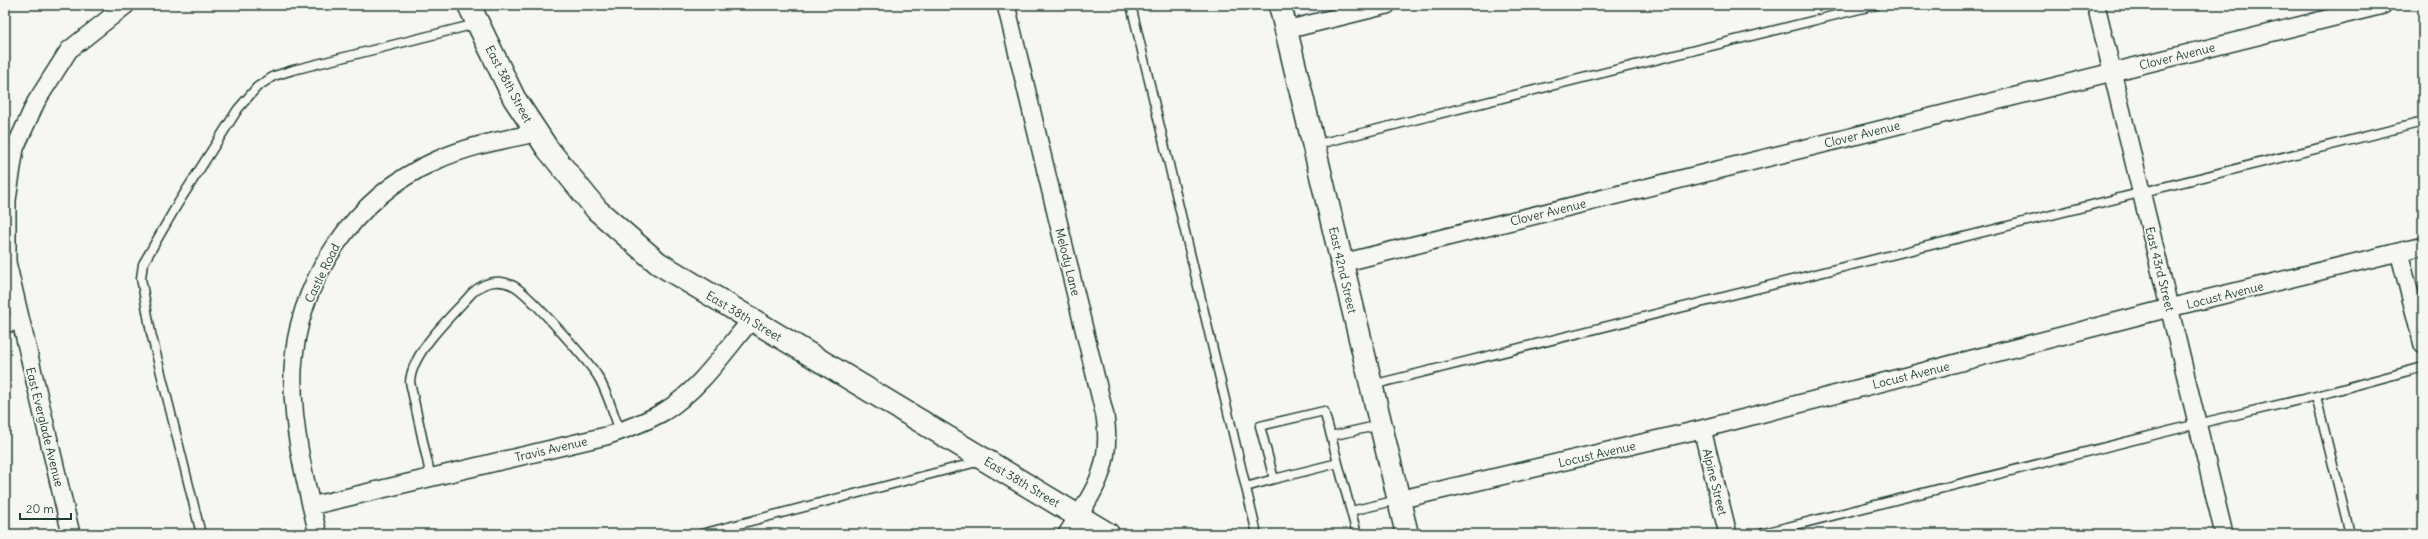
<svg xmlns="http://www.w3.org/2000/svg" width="2428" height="539" font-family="Delius,sans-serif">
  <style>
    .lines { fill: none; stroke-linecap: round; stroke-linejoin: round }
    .lane-casing { stroke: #1f3d34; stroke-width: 11 }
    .street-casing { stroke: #1f3d34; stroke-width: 20 }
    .secondary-casing { stroke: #1f3d34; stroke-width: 25 }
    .highway-casing { stroke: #1f3d34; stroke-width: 25 }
    .lane { stroke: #f6f6f2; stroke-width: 8 }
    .street { stroke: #f6f6f2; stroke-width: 17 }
    .secondary { stroke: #f6f6f2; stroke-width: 22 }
    .highway { stroke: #f6f6f2; stroke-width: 22 }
    .labels { text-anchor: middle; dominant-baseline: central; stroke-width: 3.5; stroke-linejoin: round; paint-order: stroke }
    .street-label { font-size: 12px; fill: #1f3d34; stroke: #f6f6f2 }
  </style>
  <rect width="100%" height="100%" fill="#f6f6f2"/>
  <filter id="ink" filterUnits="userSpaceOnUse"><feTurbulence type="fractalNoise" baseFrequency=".025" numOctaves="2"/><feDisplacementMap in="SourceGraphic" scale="8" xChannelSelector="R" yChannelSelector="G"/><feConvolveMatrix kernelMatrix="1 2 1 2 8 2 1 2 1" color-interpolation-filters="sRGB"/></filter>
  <g filter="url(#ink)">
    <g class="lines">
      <defs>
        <path id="lane" d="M 1131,5 L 1257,534
          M 1314,145 L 1876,5
          M 1372,385 L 2423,122
          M 2316,396 L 2350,534
          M 1331,436 L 1338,463
          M 431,478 L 410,382 C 412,351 452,316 472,293 C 484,282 498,278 514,286 C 529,294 586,359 597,375 C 607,391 613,413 620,431
          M 1246,487 L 1274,479
          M 1351,511 L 1398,500
          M 201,534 L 151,333 L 141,278 L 143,264 L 177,205 L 238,109 L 257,87 L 274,76 L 293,70 L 476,24
          M 701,534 L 981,461
          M 1357,534 L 1338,463 L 1274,479 L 1260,426 L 1324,411 L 1331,436 L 1380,425
          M 1760,534 L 2197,424 L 2316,396 L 2423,367"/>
        <path id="street" d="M 1006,5 L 1105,416 C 1113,468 1093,492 1067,534
          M 2096,5 L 2224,534
          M 1286,30 L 1387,5
          M 2399,252 L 2423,345
          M 1342,263 L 2383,5
          M 5,324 L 19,321
          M 1702,429 L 1728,534
          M 1398,500 L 1702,429 L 2169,308 L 2423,246
          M 311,506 L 606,436 C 627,429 646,422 665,411 C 700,389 725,351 751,320
          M 71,534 L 7,262 L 7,200 L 15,148 L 36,102 L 69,50 L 126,5
          M 318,534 C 305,481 291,425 293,370 C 297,282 354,197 435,161 C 467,146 502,140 536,133"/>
        <path id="secondary" d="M 469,5 L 514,98 L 547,148 L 597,210 L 658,263 L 1108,534"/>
        <path id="highway" d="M 1280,5 L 1407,534"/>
      </defs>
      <use href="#lane" class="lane-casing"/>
      <use href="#street" class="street-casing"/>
      <use href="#secondary" class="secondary-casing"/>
      <use href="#highway" class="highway-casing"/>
      <use href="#lane" class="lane"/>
      <use href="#street" class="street"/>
      <use href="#secondary" class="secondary"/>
      <use href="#highway" class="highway"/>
    </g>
  </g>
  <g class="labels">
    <g class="street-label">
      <text transform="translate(2177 56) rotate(-14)">Clover Avenue</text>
      <text transform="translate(509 84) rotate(62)">East 38th Street</text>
      <text transform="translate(1862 134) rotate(-14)">Clover Avenue</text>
      <text transform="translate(1548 212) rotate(-14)">Clover Avenue</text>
      <text transform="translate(1068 262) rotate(76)">Melody Lane</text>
      <text transform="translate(2160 269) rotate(76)">East 43rd Street</text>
      <text transform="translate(1343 270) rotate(77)">East 42nd Street</text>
      <text transform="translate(322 273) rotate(-64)">Castle Road</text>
      <text transform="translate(2225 295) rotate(-14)">Locust Avenue</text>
      <text transform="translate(744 316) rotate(31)">East 38th Street</text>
      <text transform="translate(1911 375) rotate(-14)">Locust Avenue</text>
      <text transform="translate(45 427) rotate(76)">East Everglade Avenue</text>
      <text transform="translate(551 449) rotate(-13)">Travis Avenue</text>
      <text transform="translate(1597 454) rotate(-13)">Locust Avenue</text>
      <text transform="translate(1022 482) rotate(31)">East 38th Street</text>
      <text transform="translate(1715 482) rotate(76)">Alpine Street</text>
    </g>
  </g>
  <rect width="2428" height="539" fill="none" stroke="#f6f6f2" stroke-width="20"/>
  <rect x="10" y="10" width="2408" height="519" fill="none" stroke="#1f3d34" stroke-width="1.5" filter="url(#ink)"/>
  <path d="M20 513v6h51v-6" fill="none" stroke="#1f3d34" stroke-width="2"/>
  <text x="26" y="513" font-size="12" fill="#1f3d34" stroke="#f6f6f2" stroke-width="3" paint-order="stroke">20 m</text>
</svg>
